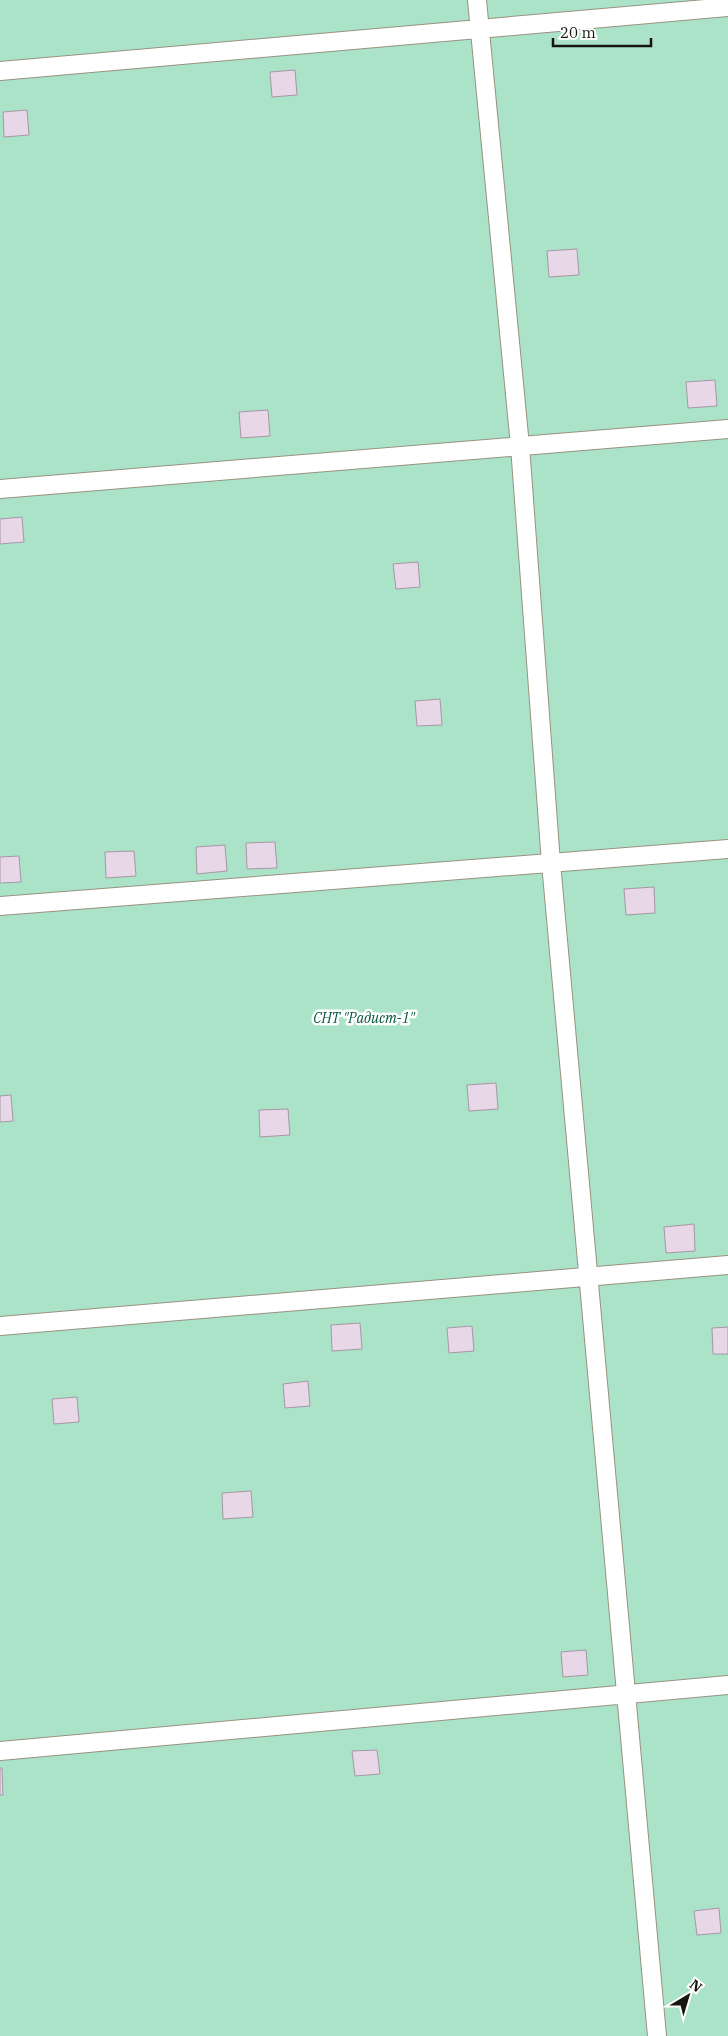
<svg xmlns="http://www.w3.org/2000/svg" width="728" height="2036" font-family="'IBM Plex Serif',serif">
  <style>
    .green { fill: #aae3c8 }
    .building { fill: #e8d7e7; stroke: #a697a5 }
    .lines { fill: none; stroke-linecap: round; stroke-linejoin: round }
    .service-casing { stroke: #98927f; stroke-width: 20 }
    .service { stroke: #fff; stroke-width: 18 }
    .labels { text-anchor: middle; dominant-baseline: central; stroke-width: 5; stroke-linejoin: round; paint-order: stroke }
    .park-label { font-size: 14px; font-style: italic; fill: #005439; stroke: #fff }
  </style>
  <rect width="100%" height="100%" fill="#fdf7e2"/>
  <path class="green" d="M 0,0 L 728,0 L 728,2036 L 0,2036 Z"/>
  <path class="building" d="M 295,70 L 297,95 L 272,97 L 270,72 Z
    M 27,110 L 29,135 L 4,137 L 3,112 Z
    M 577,249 L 579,275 L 549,277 L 547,251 Z
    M 715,380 L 717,406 L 688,408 L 686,382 Z
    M 268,410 L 270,436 L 241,438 L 239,412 Z
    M 22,517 L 24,542 L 0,544 L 0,519 Z
    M 418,562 L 420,587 L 396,589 L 393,564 Z
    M 440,699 L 442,725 L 417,726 L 415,701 Z
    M 275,842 L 277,868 L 247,869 L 246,843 Z
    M 225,845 L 227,871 L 197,874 L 196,847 Z
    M 134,851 L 136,876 L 106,878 L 105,852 Z
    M 19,856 L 21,882 L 0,883 L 0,857 Z
    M 654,887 L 655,913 L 626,915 L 624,889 Z
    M 496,1083 L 498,1109 L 469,1111 L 467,1085 Z
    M 11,1095 L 13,1121 L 0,1122 L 0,1096 Z
    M 288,1109 L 290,1135 L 260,1137 L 259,1110 Z
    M 694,1224 L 695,1251 L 666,1253 L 664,1227 Z
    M 360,1323 L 362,1349 L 332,1351 L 331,1325 Z
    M 472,1326 L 474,1351 L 449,1353 L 447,1328 Z
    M 728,1327 L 728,1354 L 713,1354 L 712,1328 Z
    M 308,1381 L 310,1406 L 285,1408 L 283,1384 Z
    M 77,1397 L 79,1422 L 54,1424 L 52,1399 Z
    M 251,1491 L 253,1517 L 223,1519 L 222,1493 Z
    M 586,1650 L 588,1675 L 563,1677 L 561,1652 Z
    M 377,1750 L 380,1774 L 355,1776 L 352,1751 Z
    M 0,1768 L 2,1768 L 3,1795 L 0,1795 Z
    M 719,1908 L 721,1933 L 697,1935 L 694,1911 Z"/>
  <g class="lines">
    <defs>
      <path id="service" d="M 477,0 L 520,446 L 551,863 L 657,2036
        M 0,71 L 728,7
        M 0,489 L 728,429
        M 0,906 L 728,849
        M 0,1326 L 728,1265
        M 0,1751 L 728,1685"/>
    </defs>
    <use href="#service" class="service-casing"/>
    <use href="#service" class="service"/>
  </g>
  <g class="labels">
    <g class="park-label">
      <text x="364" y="1018">СНТ "Радист-1"</text>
    </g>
  </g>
  <g transform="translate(688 1996) rotate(38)" stroke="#ffffff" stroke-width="4" paint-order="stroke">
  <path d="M0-4L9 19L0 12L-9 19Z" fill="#18150e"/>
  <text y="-8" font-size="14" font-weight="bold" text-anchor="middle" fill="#18150e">N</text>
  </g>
  <path d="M553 38v8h98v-8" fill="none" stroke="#18150e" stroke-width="2.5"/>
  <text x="560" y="38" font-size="15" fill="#18150e" stroke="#ffffff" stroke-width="4" paint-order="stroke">20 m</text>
</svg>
